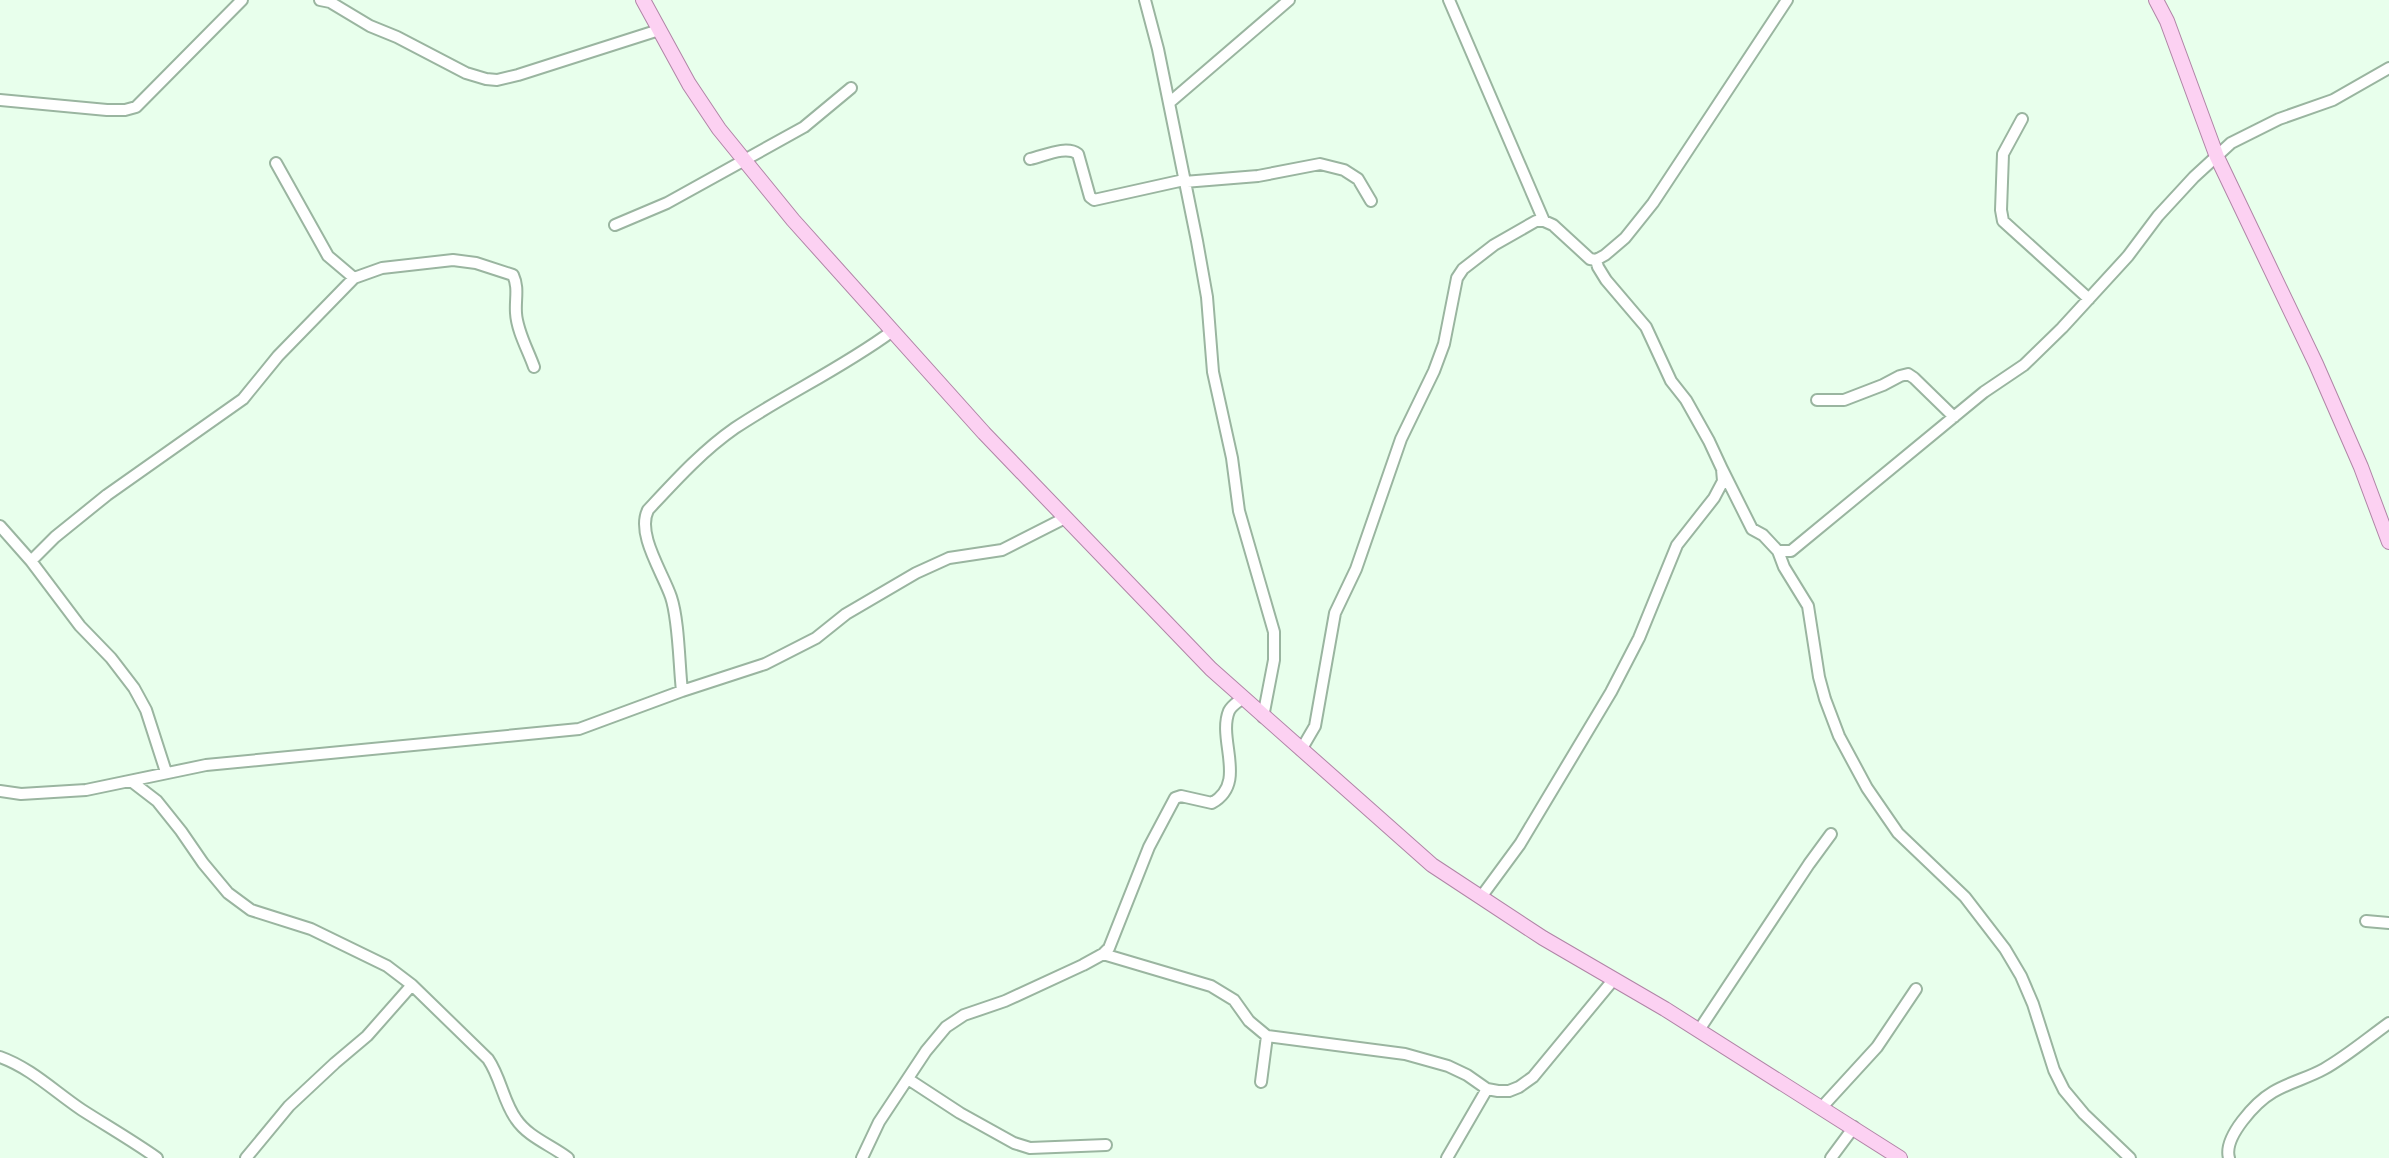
<svg xmlns="http://www.w3.org/2000/svg" width="2389" height="1158" font-family="'Sofia Sans Condensed',sans-serif">
  <style>
    .lines { fill: none; stroke-linecap: round; stroke-linejoin: round }
    .minor-casing { stroke: #9ab5a0; stroke-width: 14 }
    .major-casing { stroke: #b085a6; stroke-width: 16 }
    .minor { stroke: #fff; stroke-width: 10 }
    .major { stroke: #fcd1f2; stroke-width: 14 }
  </style>
  <rect width="100%" height="100%" fill="#e8ffec"/>
  <g class="lines">
    <defs>
      <path id="minor" d="M 320,0 L 330,2 L 370,26 L 397,37 L 466,73 L 486,79 L 497,80 L 518,75 L 659,30
        M 1145,0 L 1158,49 L 1197,241 L 1207,297 L 1213,372 L 1232,458 L 1239,511 L 1274,632 L 1274,660 L 1263,717
        M 1449,0 L 1544,221
        M 0,100 L 107,110 L 125,110 L 136,107 L 242,0
        M 1169,103 L 1289,0
        M 2022,119 L 2003,154 L 2001,210 L 2003,221 L 2089,299
        M 1030,159 C 1044,156 1066,145 1078,154 L 1090,197 L 1094,200 L 1184,180
        M 276,163 L 328,256 L 354,278
        M 1184,182 L 1258,176 L 1320,164 L 1344,170 L 1358,179 L 1371,201
        M 615,225 L 667,203 L 804,127 L 851,88
        M 1817,400 L 1844,400 L 1883,385 L 1900,376 L 1908,374 L 1914,378 L 1954,417
        M 1722,469 L 1752,529 L 1763,535 L 1778,551 L 1791,551 L 1984,392 L 2024,365 L 2062,328 L 2128,256 L 2158,216 L 2194,177 L 2231,143 L 2279,119 L 2333,100 L 2389,68
        M 0,526 L 31,561 L 80,626 L 111,658 L 134,688 L 146,710 L 166,772
        M 1778,551 L 1784,567 L 1808,606 L 1819,677 L 1825,699 L 1839,736 L 1867,788 L 1898,833 L 1965,897 L 2005,949 L 2021,976 L 2033,1004 L 2054,1070 L 2064,1090 L 2084,1114 L 2130,1158
        M 31,561 L 55,537 L 107,495 L 243,399 L 278,356 L 354,278 L 382,268 L 453,260 L 476,263 L 513,275 C 519,288 515,299 516,313 C 517,331 528,350 534,367
        M 682,691 C 679,665 679,621 671,597 C 663,573 636,534 648,510 C 675,481 702,451 735,428 C 786,394 842,368 891,332
        M 1301,750 L 1315,726 L 1335,613 L 1356,569 L 1401,439 L 1434,371 L 1444,344 L 1457,278 L 1463,269 L 1494,245 L 1536,221 L 1544,221 L 1553,225 L 1590,259 L 1596,260 L 1605,255 L 1625,238 L 1653,203 L 1787,0
        M 131,781 L 157,801 L 181,831 L 203,863 L 228,893 L 251,910 L 311,929 L 387,966 L 412,985 L 488,1059 C 501,1078 503,1101 516,1119 C 528,1137 551,1145 568,1158
        M 0,791 L 21,794 L 86,790 L 206,765 L 579,729 L 682,691 L 765,664 L 816,638 L 846,614 L 916,573 L 949,558 L 1002,550 L 1065,518
        M 1481,897 L 1520,844 L 1611,692 L 1639,638 L 1677,545 L 1714,498 L 1723,481 L 1722,469 L 1709,441 L 1686,400 L 1671,381 L 1646,327 L 1606,280 L 1598,267 L 1596,260
        M 2366,921 L 2389,923
        M 1103,954 L 1211,986 L 1234,1000 L 1249,1021 L 1267,1036 L 1405,1054 L 1448,1066 L 1467,1075 L 1487,1089 L 1498,1091 L 1509,1091 L 1519,1087 L 1533,1077 L 1614,979
        M 1699,1030 L 1809,864 L 1831,834
        M 0,1057 C 31,1068 55,1092 82,1110 C 107,1126 133,1141 157,1158
        M 908,1079 L 960,1113 L 1014,1143 L 1030,1148 L 1106,1145
        M 1261,1082 L 1267,1036
        M 1822,1107 L 1877,1047 L 1916,989
        M 246,1158 L 289,1106 L 335,1063 L 367,1036 L 412,985
        M 862,1158 L 879,1122 L 926,1051 L 946,1027 L 964,1015 L 1005,1001 L 1083,965 L 1103,954 L 1109,948 L 1149,847 L 1175,798 L 1181,796 L 1212,803 C 1248,783 1217,740 1229,711 C 1232,705 1238,702 1243,698
        M 1447,1158 L 1487,1089
        M 1831,1158 L 1854,1127
        M 2229,1158 C 2223,1137 2256,1102 2273,1092 C 2290,1082 2308,1078 2324,1069 C 2347,1056 2368,1038 2389,1023"/>
      <path id="major" d="M 643,0 L 689,84 L 719,129 L 793,220 L 984,433 L 1211,669 L 1432,865 L 1543,938 L 1665,1009 L 1900,1158
        M 2156,0 L 2167,21 L 2217,157 L 2316,364 L 2361,467 L 2389,542"/>
    </defs>
    <use href="#minor" class="minor-casing"/>
    <use href="#major" class="major-casing"/>
    <use href="#minor" class="minor"/>
    <use href="#major" class="major"/>
  </g>
</svg>
